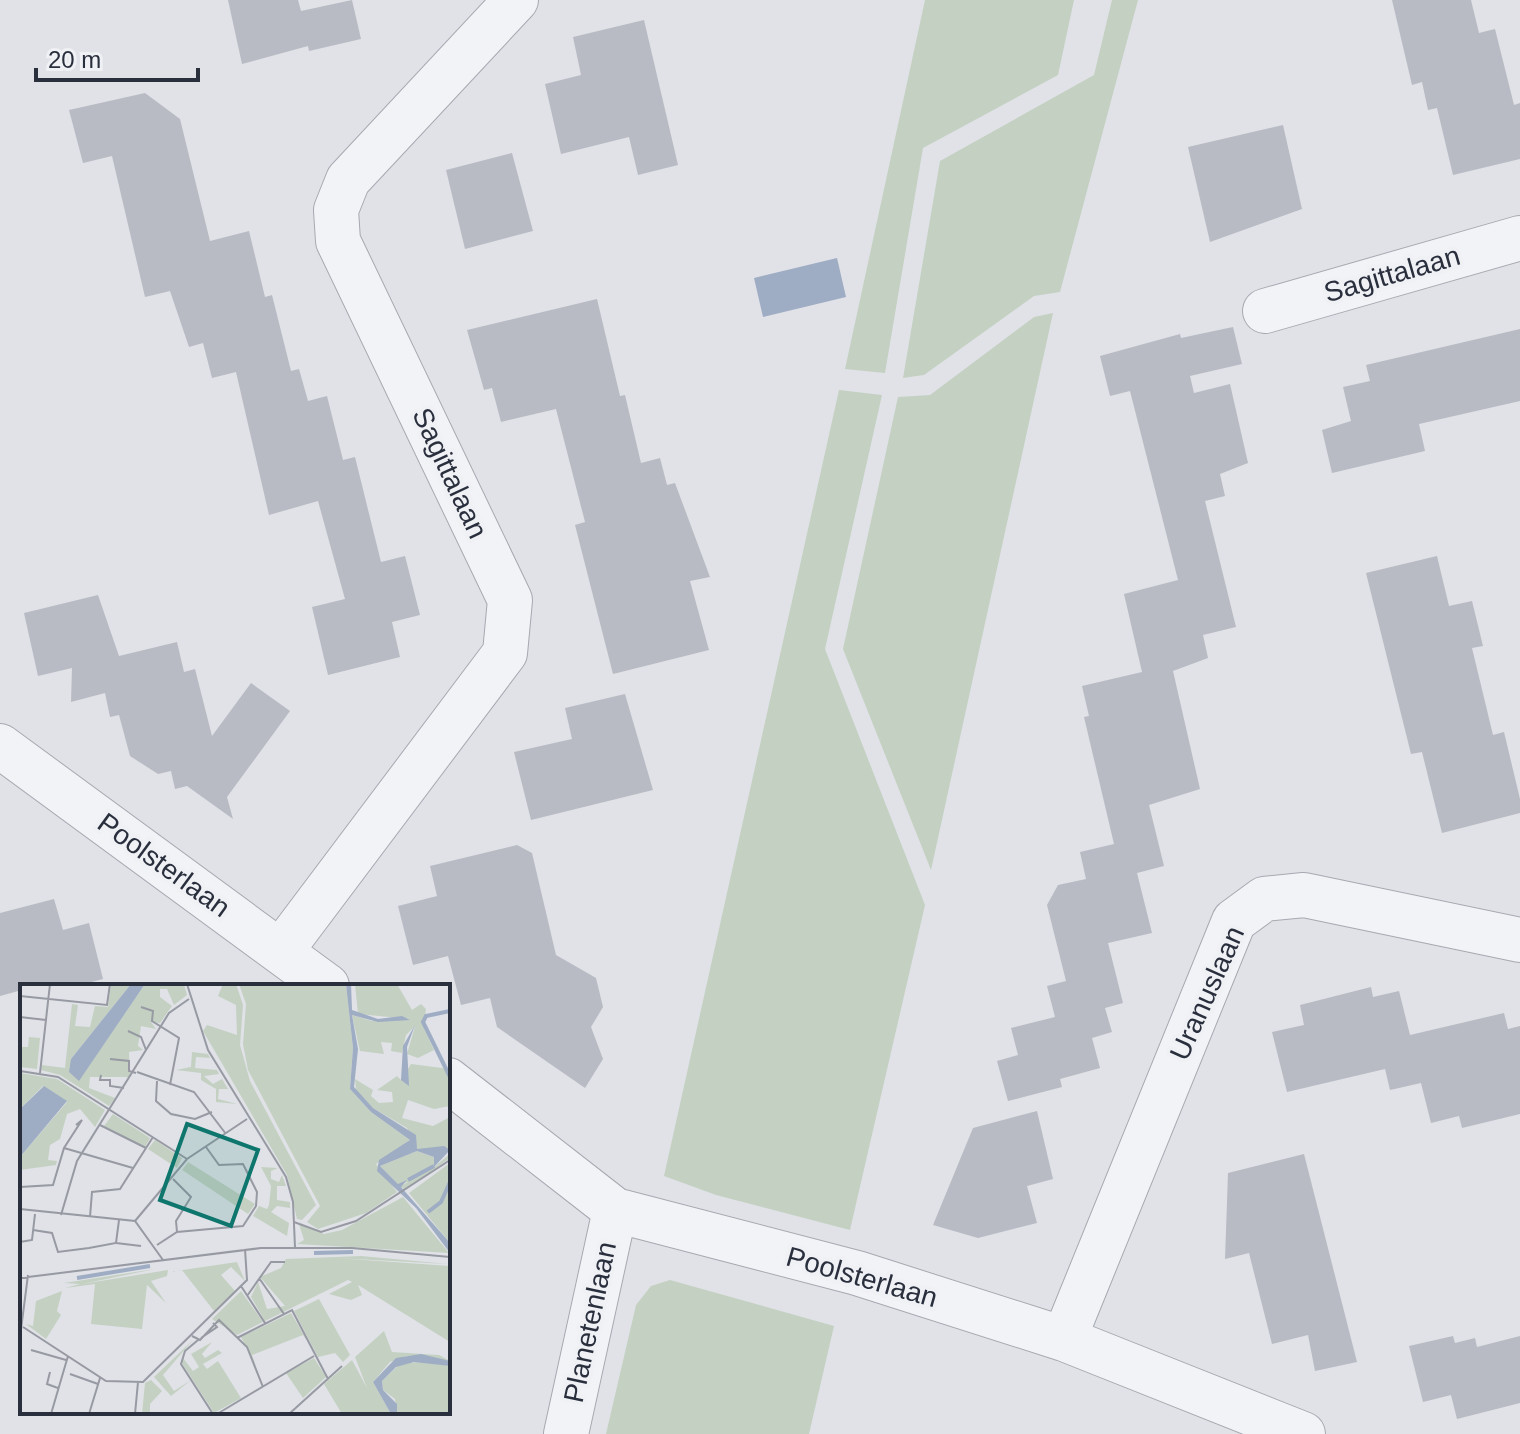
<svg xmlns="http://www.w3.org/2000/svg" width="1520" height="1434" font-family="Arial,sans-serif">
  <style>
    .green { fill: #c4d1c2 }
    .water { fill: #9eacc4 }
    .building { fill: #b8bbc4 }
    .lines { fill: none; stroke-linecap: round; stroke-linejoin: round }
    .minor-casing { stroke: #a6a9b1; stroke-width: 46 }
    .minor { stroke: #f2f3f6; stroke-width: 44 }
    .labels { text-anchor: middle; dominant-baseline: central; stroke-width: 8; stroke-linejoin: round; paint-order: stroke }
    .street-label { font-size: 28px; fill: #2a2f3d; stroke: #eff1f5 }
    .inset-river { fill: none; stroke: #9eacc4; stroke-width: 4 }
    .inset-road { fill: none; stroke: #979aa3; stroke-width: 2 }
    .view { fill: #0f766e; fill-opacity: 0.15; stroke: #0f766e; stroke-width: 4 }
    .inset-edge { fill: none; stroke: #2a2f3d; stroke-width: 4 }
  </style>
  <rect width="100%" height="100%" fill="#e0e2e7"/>
  <path class="green" d="M 925,0 L 1074,0 L 1058,75 L 923,148 L 885,373 L 845,369 Z
    M 1112,0 L 1138,0 L 1060,292 L 1034,296 L 924,375 L 903,378 L 940,161 L 1094,75 Z
    M 1053,313 L 931,870 L 843,649 L 898,397 L 930,395 L 1034,317 Z
    M 839,390 L 882,395 L 825,649 L 925,905 L 850,1230 L 716,1195 L 664,1176 Z
    M 670,1280 L 834,1326 L 809,1434 L 606,1434 L 636,1305 L 651,1286 Z"/>
  <path class="water" d="M 837,258 L 846,297 L 763,317 L 754,278 Z"/>
  <path class="building" d="M 228,0 L 298,0 L 301,11 L 352,0 L 361,39 L 309,51 L 308,46 L 242,64 Z
    M 1392,0 L 1471,0 L 1479,33 L 1495,29 L 1514,105 L 1520,103 L 1520,159 L 1453,175 L 1437,108 L 1428,110 L 1422,82 L 1412,85 Z
    M 644,20 L 678,165 L 638,175 L 629,137 L 561,154 L 545,84 L 581,75 L 573,37 Z
    M 145,93 L 180,119 L 210,241 L 249,231 L 265,297 L 272,295 L 291,371 L 299,369 L 308,401 L 327,396 L 343,460 L 355,457 L 381,562 L 405,556 L 420,615 L 392,622 L 400,657 L 328,675 L 312,607 L 345,599 L 318,501 L 269,515 L 236,372 L 212,378 L 203,343 L 189,347 L 170,291 L 145,297 L 112,156 L 83,163 L 69,110 Z
    M 1283,125 L 1302,209 L 1210,242 L 1188,147 Z
    M 512,153 L 533,231 L 465,249 L 446,170 Z
    M 597,299 L 620,396 L 625,395 L 641,463 L 660,458 L 667,485 L 675,483 L 710,577 L 690,581 L 709,650 L 613,674 L 575,525 L 585,522 L 556,409 L 501,422 L 492,388 L 484,390 L 467,330 Z
    M 1233,327 L 1242,364 L 1190,376 L 1194,393 L 1230,384 L 1248,463 L 1220,474 L 1225,496 L 1205,501 L 1236,627 L 1203,635 L 1208,658 L 1173,671 L 1200,789 L 1149,805 L 1164,866 L 1137,873 L 1152,933 L 1108,943 L 1123,1003 L 1105,1008 L 1112,1032 L 1092,1038 L 1100,1068 L 1060,1079 L 1062,1087 L 1008,1101 L 997,1061 L 1018,1055 L 1011,1028 L 1055,1017 L 1047,986 L 1066,981 L 1047,905 L 1058,885 L 1086,879 L 1080,852 L 1114,844 L 1084,717 L 1089,716 L 1082,686 L 1142,672 L 1124,594 L 1178,580 L 1130,391 L 1110,396 L 1100,356 L 1180,334 L 1181,338 Z
    M 1520,329 L 1520,401 L 1419,424 L 1425,451 L 1332,473 L 1322,430 L 1351,421 L 1343,387 L 1370,381 L 1366,365 Z
    M 1437,556 L 1449,606 L 1472,601 L 1483,646 L 1472,648 L 1493,735 L 1504,732 L 1520,799 L 1520,813 L 1442,833 L 1422,752 L 1411,754 L 1366,573 Z
    M 98,595 L 119,656 L 177,642 L 184,672 L 195,669 L 212,736 L 251,683 L 290,711 L 227,797 L 233,819 L 187,786 L 175,789 L 171,771 L 158,774 L 130,756 L 119,715 L 110,717 L 105,693 L 71,702 L 72,668 L 38,676 L 24,613 Z
    M 625,694 L 653,790 L 531,820 L 514,752 L 572,739 L 565,708 Z
    M 517,845 L 532,853 L 556,955 L 596,978 L 603,1007 L 591,1027 L 603,1059 L 585,1088 L 497,1027 L 490,998 L 461,1005 L 448,956 L 413,965 L 398,906 L 437,896 L 430,866 Z
    M 54,899 L 63,930 L 89,923 L 103,979 L 76,986 L 22,986 L 22,990 L 0,996 L 0,913 Z
    M 1371,987 L 1373,997 L 1399,991 L 1410,1035 L 1504,1013 L 1508,1029 L 1520,1026 L 1520,1114 L 1462,1128 L 1459,1116 L 1431,1123 L 1421,1083 L 1390,1090 L 1385,1069 L 1287,1092 L 1272,1032 L 1304,1025 L 1300,1005 Z
    M 1037,1111 L 1053,1179 L 1027,1186 L 1037,1223 L 978,1238 L 933,1225 L 973,1128 Z
    M 1304,1154 L 1357,1362 L 1315,1371 L 1308,1335 L 1272,1344 L 1249,1253 L 1225,1259 L 1228,1173 Z
    M 1453,1336 L 1455,1343 L 1475,1338 L 1477,1347 L 1520,1336 L 1520,1403 L 1457,1419 L 1451,1395 L 1423,1402 L 1409,1346 Z"/>
  <g class="lines">
    <defs>
      <path id="minor" d="M 1265,311 L 1520,238
        M 0,746 L 327,986
        M 281,951 L 505,653 L 510,600 L 338,241 L 336,210 L 348,180 L 516,0
        M 448,1080 L 615,1210 L 857,1273 L 1064,1339 L 1303,1434
        M 1064,1339 L 1234,921 L 1264,899 L 1304,895 L 1520,940
        M 566,1434 L 615,1210"/>
    </defs>
    <use href="#minor" class="minor-casing"/>
    <use href="#minor" class="minor"/>
  </g>
  <g class="labels">
    <g class="street-label">
      <text transform="translate(1392 274) rotate(-16)">Sagittalaan</text>
      <text transform="translate(450 473) rotate(65)">Sagittalaan</text>
      <text transform="translate(164 865) rotate(36)">Poolsterlaan</text>
      <text transform="translate(1207 993) rotate(-66)">Uranuslaan</text>
      <text transform="translate(862 1277) rotate(16)">Poolsterlaan</text>
      <text transform="translate(590 1322) rotate(-78)">Planetenlaan</text>
    </g>
  </g>
  <g transform="translate(20 984)">
    <rect width="430" height="430" fill="#e0e2e7"/>
    <path d="M 91,0 L 111,0 L 51,75 L 59,96 L 125,0 L 164,0 L 167,11 L 154,21 L 147,5 L 140,5 L 140,13 L 152,22 L 140,39 L 131,38 L 136,45 L 121,42 L 118,62 L 123,66 L 109,68 L 110,93 L 70,93 L 69,104 L 95,114 L 89,122 L 40,91 L 21,86 L 22,81 L 45,84 L 52,20 L 58,21 L 55,42 L 70,43 L 75,22 L 88,23 ZM 203,0 L 216,0 L 223,21 L 220,61 L 230,97 L 296,221 L 282,236 L 277,235 L 267,191 L 183,47 L 187,41 L 217,51 L 216,21 L 198,12 ZM 219,0 L 326,0 L 333,64 L 330,105 L 351,128 L 390,156 L 356,180 L 377,208 L 346,229 L 298,245 L 287,238 L 300,222 L 228,86 L 223,60 L 226,20 ZM 335,0 L 377,0 L 392,26 L 401,20 L 406,25 L 404,44 L 414,66 L 398,74 L 387,70 L 395,42 L 386,51 L 382,69 L 371,67 L 372,59 L 361,58 L 364,70 L 340,67 L 332,31 L 352,37 L 390,35 L 338,30 ZM 9,53 L 20,54 L 17,85 L 0,83 L 0,63 L 8,63 ZM 172,68 L 188,70 L 190,74 L 176,73 L 175,84 L 197,86 L 199,90 L 184,92 L 193,100 L 202,95 L 208,105 L 199,105 L 198,115 L 217,120 L 196,118 L 196,105 L 181,96 L 181,89 L 156,86 L 171,83 ZM 391,80 L 430,85 L 430,122 L 414,125 L 388,116 L 382,134 L 413,142 L 430,133 L 430,166 L 397,165 L 387,144 L 353,124 L 336,107 L 335,95 L 353,106 L 351,112 L 359,119 L 373,118 L 372,108 L 357,106 L 377,92 L 381,96 ZM 0,89 L 37,95 L 85,126 L 75,143 L 60,125 L 47,130 L 40,155 L 30,161 L 28,176 L 37,177 L 36,181 L 0,186 L 0,173 L 47,118 L 23,102 L 0,125 ZM 93,130 L 130,154 L 125,163 L 84,142 ZM 135,156 L 162,174 L 157,184 L 128,165 ZM 397,167 L 414,173 L 414,183 L 430,170 L 430,174 L 385,206 L 380,202 L 388,198 L 378,200 L 360,182 ZM 168,178 L 235,220 L 228,230 L 162,186 ZM 430,179 L 430,259 L 389,209 ZM 241,183 L 258,184 L 251,187 L 251,195 L 259,198 L 262,191 L 266,202 L 257,202 L 257,216 L 270,218 L 270,224 L 257,222 L 251,228 L 269,239 L 267,252 L 233,232 L 239,222 L 247,225 L 249,221 L 251,202 ZM 383,213 L 429,269 L 277,260 L 284,256 L 279,240 L 304,250 L 322,246 ZM 341,272 L 428,280 L 316,274 L 430,282 L 430,358 L 338,301 L 342,311 L 331,316 L 309,310 L 332,298 L 328,296 L 245,337 L 231,313 L 238,298 L 247,325 L 265,322 L 240,293 L 261,284 L 266,275 ZM 217,278 L 225,297 L 211,283 L 201,291 L 215,307 L 194,327 L 162,286 L 149,288 ZM 135,285 L 62,300 L 148,286 L 147,292 L 131,297 L 146,319 L 127,301 L 122,345 L 71,340 L 75,300 L 45,304 L 60,300 L 44,299 ZM 42,307 L 37,327 L 41,331 L 26,355 L 6,340 L 13,342 L 16,317 ZM 221,307 L 243,338 L 217,351 L 192,335 ZM 299,315 L 330,371 L 323,378 L 315,369 L 298,373 L 274,327 ZM 271,329 L 288,358 L 283,351 L 232,371 L 236,382 L 221,353 ZM 364,347 L 372,368 L 419,371 L 430,377 L 387,372 L 370,378 L 353,398 L 371,430 L 322,430 L 304,400 L 332,376 L 347,404 L 335,373 ZM 173,356 L 143,391 L 154,407 L 171,396 L 151,412 L 134,393 ZM 192,358 L 182,370 L 185,374 L 198,366 L 202,369 L 183,380 L 187,385 L 198,377 L 221,414 L 194,429 L 162,379 L 163,374 L 173,387 L 179,383 L 171,370 ZM 294,374 L 306,393 L 283,414 L 266,389 ZM 403,378 L 430,382 L 430,430 L 377,430 L 375,415 L 363,406 L 362,397 L 381,379 ZM 131,396 L 142,407 L 130,420 L 130,430 L 122,430 L 125,399 Z" fill="#c4d1c2"/>
    <path d="M 111,0 L 125,0 L 59,97 L 49,88 L 51,75 ZM 326,0 L 331,0 L 332,26 L 358,35 L 382,32 L 390,36 L 358,38 L 332,31 L 338,65 L 334,103 L 353,124 L 396,151 L 397,165 L 424,162 L 430,166 L 414,183 L 414,173 L 397,167 L 360,182 L 378,200 L 387,196 L 381,203 L 430,259 L 430,269 L 396,224 L 357,187 L 359,176 L 390,156 L 351,128 L 330,105 L 333,64 ZM 395,41 L 387,63 L 389,102 L 381,96 L 383,62 ZM 24,102 L 47,117 L 0,173 L 0,125 ZM 401,370 L 430,377 L 430,382 L 394,378 L 376,383 L 362,397 L 363,406 L 377,420 L 377,430 L 371,430 L 353,398 L 376,374 Z" fill="#9eacc4"/>
    <path class="inset-river" d="M 430,27 L 406,32 L 403,38 L 430,93M 388,196 L 414,182M 408,228 L 421,218 L 430,198M 294,269 L 333,268M 57,294 L 130,282"/>
    <path class="inset-road" d="M 167,0 L 188,66 L 266,193 L 273,218 L 275,263M 0,12 L 87,21 L 90,0M 121,23 L 133,27 L 132,37 L 159,54 L 150,101M 0,33 L 26,36M 108,47 L 121,53 L 126,66M 90,75 L 109,77 L 109,87 L 116,89M 0,87 L 38,93 L 167,175M 117,88 L 174,108 L 206,150M 20,89 L 30,0M 81,91 L 80,96 L 90,96 L 90,102 L 104,104M 137,97 L 136,117 L 151,130 L 175,135 L 192,128M 80,141 L 126,164M 44,164 L 113,184M 153,195 L 171,213 L 156,237 L 157,248M 0,203 L 33,201 L 44,164 L 62,136 L 56,141M 0,225 L 115,237 L 143,276M 41,231 L 57,177 L 149,29 L 169,15M 70,233 L 72,208 L 100,205 L 133,153M 115,237 L 167,175 L 227,135M 274,238 L 301,248 L 336,237 L 430,176M 13,246 L 32,249 L 38,268 L 69,264 L 96,259 L 99,236M 0,258 L 12,256 L 15,230M 96,259 L 121,262M 137,261 L 157,248 L 223,242 L 236,222 L 237,208 L 223,180 L 199,181 L 186,163M 0,294 L 241,264 L 332,264 L 430,273M 239,294 L 264,330M 221,302 L 245,339M 227,312 L 251,278 L 265,278M 3,343 L 86,397 L 123,398 L 227,296 L 225,265M 172,352 L 180,356 L 199,336 L 227,363 L 243,403M 0,353 L 8,291M 181,354 L 197,343 L 193,339M 217,354 L 272,326 L 308,395M 178,356 L 165,367 L 161,380 L 193,430M 11,366 L 46,376M 30,388 L 27,400 L 38,404M 50,390 L 78,400M 31,430 L 48,372M 69,430 L 80,394M 115,430 L 118,398M 197,430 L 294,372M 269,430 L 322,382"/>
    <path class="view" d="M 167,140 L 238,166 L 211,242 L 140,216 Z"/>
    <rect width="430" height="430" class="inset-edge"/>
  </g>
  <path d="M36 68v12h162v-12" fill="none" stroke="#2a2f3d" stroke-width="4"/>
  <text x="48" y="68" font-size="24" fill="#2a2f3d" stroke="#eff1f5" stroke-width="6" paint-order="stroke">20 m</text>
</svg>
